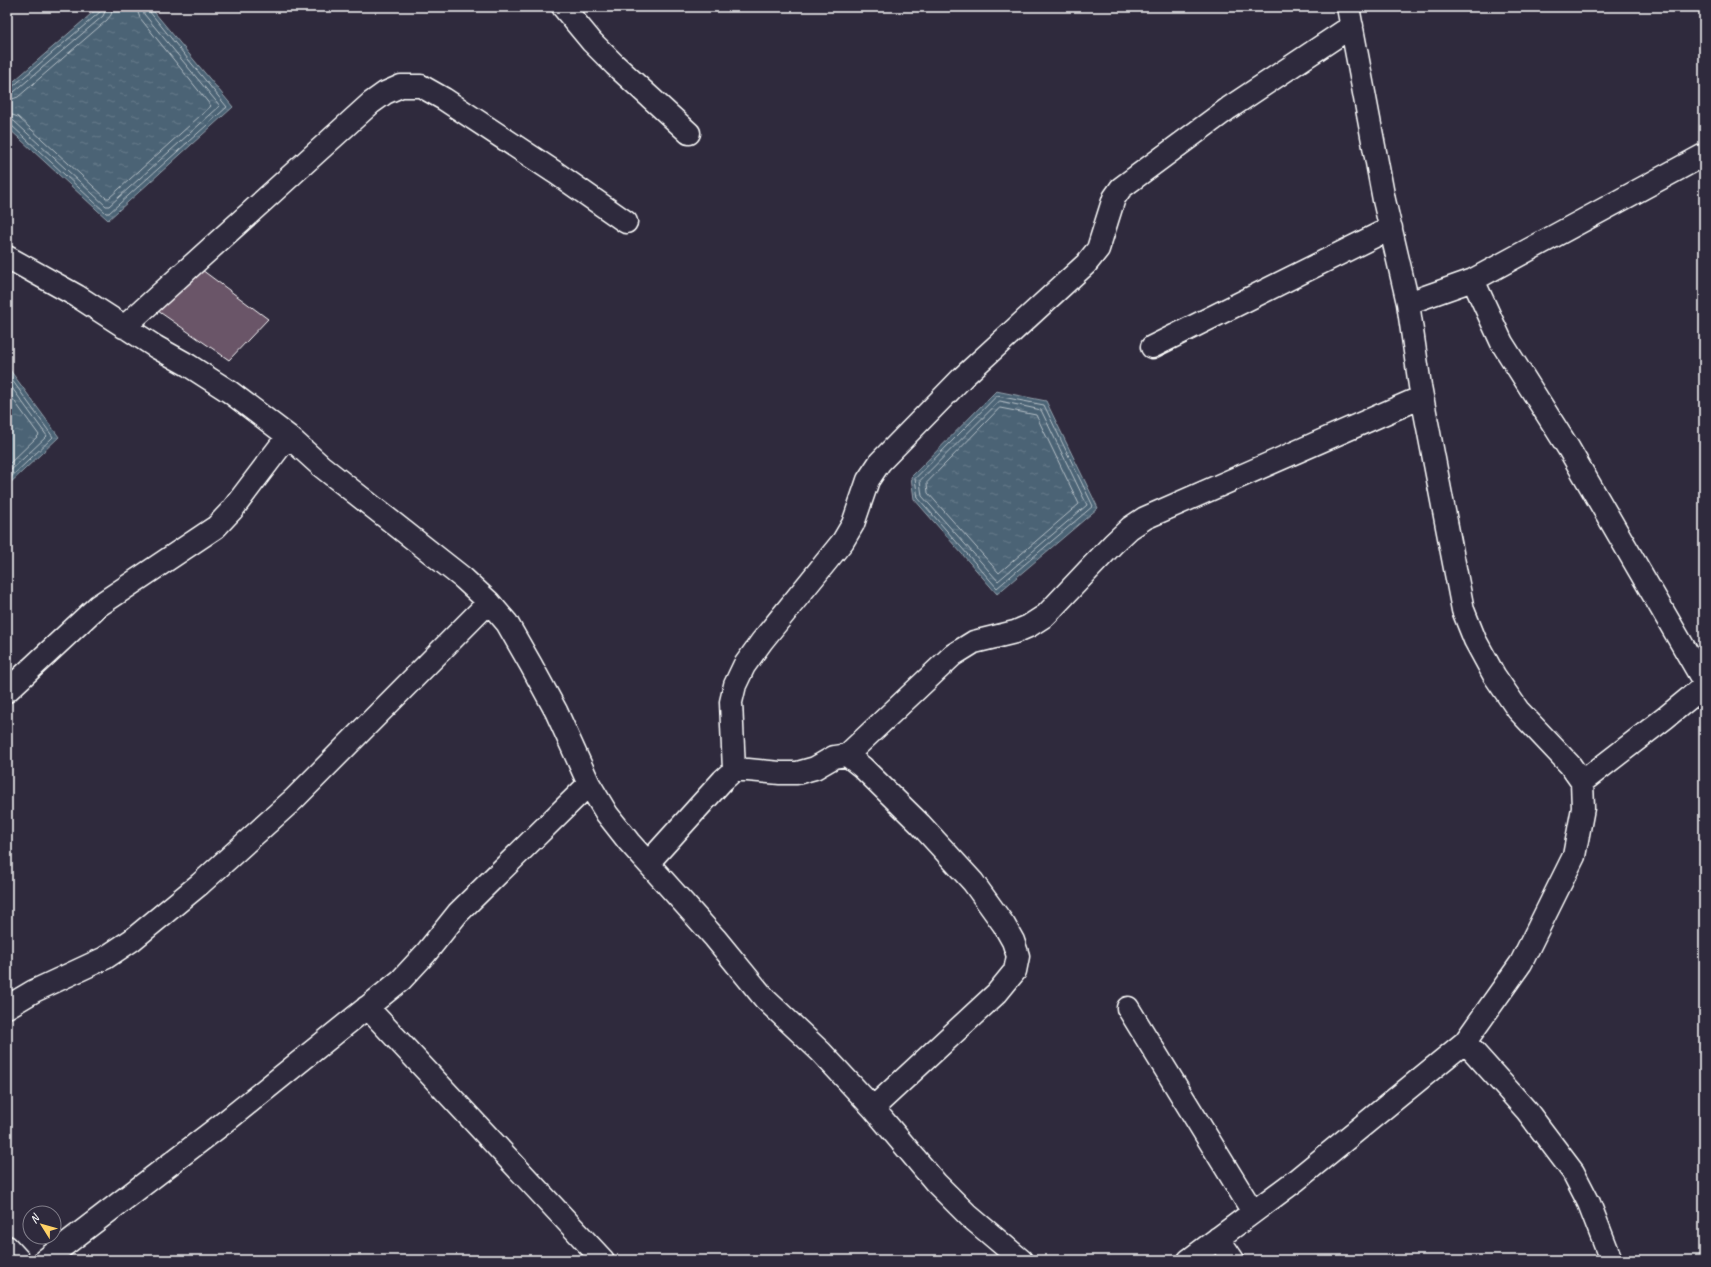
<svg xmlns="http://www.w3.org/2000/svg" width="1711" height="1267" font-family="Caveat,sans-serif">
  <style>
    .water { fill: url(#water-ripples); stroke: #93a1ac }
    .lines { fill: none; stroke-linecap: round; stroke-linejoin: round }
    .shore { stroke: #b7c1c8; stroke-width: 1 }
    .building { fill: #6b5468; stroke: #fff }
    .minor-casing { stroke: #fff; stroke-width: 25 }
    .minor { stroke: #2f2a3d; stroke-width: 22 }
  </style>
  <defs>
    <pattern id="water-ripples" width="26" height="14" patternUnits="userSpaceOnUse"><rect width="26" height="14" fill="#4b6375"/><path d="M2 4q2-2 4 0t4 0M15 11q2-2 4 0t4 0" fill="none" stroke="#667a8a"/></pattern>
  </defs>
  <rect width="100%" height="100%" fill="#2f2a3d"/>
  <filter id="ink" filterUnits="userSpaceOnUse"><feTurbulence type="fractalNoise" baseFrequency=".025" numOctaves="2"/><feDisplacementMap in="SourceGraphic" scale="8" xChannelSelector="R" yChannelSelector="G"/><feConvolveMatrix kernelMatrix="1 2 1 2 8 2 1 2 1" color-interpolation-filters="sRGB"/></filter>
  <g filter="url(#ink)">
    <path class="water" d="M 99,7 L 150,7 L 233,107 L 108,220 L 7,127 L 7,87 Z
      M 7,366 L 59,437 L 7,486 Z
      M 996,391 L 1046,401 L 1098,508 L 997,594 L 914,499 L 911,477 Z"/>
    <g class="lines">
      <path class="shore" d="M 7,89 L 11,88 L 100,12 L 102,7
        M 7,95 L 14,92 L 103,16 L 107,7
        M 7,101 L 18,97 L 107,20 L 111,15 L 113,7
        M 7,113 L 18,117 L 106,198 L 109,198 L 211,106 L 140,18 L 136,7
        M 7,119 L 14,121 L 106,206 L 109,206 L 220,106 L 144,14 L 143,7
        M 7,124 L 11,125 L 106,213 L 109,213 L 227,107 L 149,11 L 148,7
        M 7,373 L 53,437 L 7,481
        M 7,381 L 47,436 L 7,474
        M 7,391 L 39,435 L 7,466
        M 997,396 L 1044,405 L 1093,506 L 997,588 L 918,498 L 915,479 Z
        M 1000,401 L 1041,410 L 1087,505 L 998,581 L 922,496 L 920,481 Z
        M 1000,408 L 1036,415 L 1079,504 L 999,573 L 928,493 L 927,483 Z"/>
    </g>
    <path class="building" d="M 202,270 L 268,319 L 229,360 L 158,311 Z"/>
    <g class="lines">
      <defs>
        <path id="minor" d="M 563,7 L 592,42 L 615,65 L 689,133
          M 7,257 L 77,296 L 156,347 L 188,365 L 230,392 L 288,436 L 321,466 L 463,578 L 489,602 L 507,623 L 531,665 L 556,711 L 589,784 L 607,814 L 629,842 L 715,938 L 765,999 L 821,1052 L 873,1108 L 936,1183 L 969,1216 L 1021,1260
          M 1473,280 L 1502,343 L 1569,449 L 1704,682
          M 1408,303 L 1473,280 L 1704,155
          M 124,327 L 371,103 L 385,93 L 401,86 L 421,86 L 444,99 L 556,173 L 626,222
          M 1152,347 L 1391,228
          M 7,691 L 98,606 L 216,527 L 232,510 L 288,436
          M 847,755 L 953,655 L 974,642 L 1015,632 L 1029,626 L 1046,615 L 1113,544 L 1130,528 L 1145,518 L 1422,397
          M 734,770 L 731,702 L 735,685 L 744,666 L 762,641 L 843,541 L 853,524 L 868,480 L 880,462 L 963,377 L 1086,264 L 1098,249 L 1114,198 L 1121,188 L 1229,108 L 1352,26
          M 1582,782 L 1665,718 L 1704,686
          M 648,863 L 723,780 L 734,770 L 748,770 L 780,773 L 797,773 L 815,768 L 834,757 L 847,755 L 862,767 L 920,824 L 973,882 L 1004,925 L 1013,941 L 1018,956 L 1015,971 L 997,993 L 873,1108
          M 7,1007 L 34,991 L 105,958 L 132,940 L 200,884 L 294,799 L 489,602
          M 367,1007 L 603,1260
          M 1128,1008 L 1253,1212
          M 1465,1042 L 1527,1111 L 1573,1172 L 1589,1203 L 1611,1260
          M 1218,1238 L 1233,1260
          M 7,1247 L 19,1260
          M 45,1260 L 225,1122 L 401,980 L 426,953 L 458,913 L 589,784
          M 1189,1260 L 1295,1181 L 1465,1042 L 1521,963 L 1574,856 L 1583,808 L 1582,782 L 1570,765 L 1518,710 L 1494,675 L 1475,640 L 1463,610 L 1420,386 L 1408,303 L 1384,200 L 1348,7"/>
      </defs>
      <use href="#minor" class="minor-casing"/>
      <use href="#minor" class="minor"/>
    </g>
  </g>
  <rect width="1711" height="1267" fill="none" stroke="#2f2a3d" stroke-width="24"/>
  <rect x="12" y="12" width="1687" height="1243" fill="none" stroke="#fff" stroke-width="1.5" filter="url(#ink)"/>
  <g transform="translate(42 1225) rotate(307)"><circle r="19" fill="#2f2a3d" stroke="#827f8b"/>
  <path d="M0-3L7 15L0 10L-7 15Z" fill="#ffd166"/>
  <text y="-6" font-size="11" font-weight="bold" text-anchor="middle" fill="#ffffff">N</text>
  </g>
</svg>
